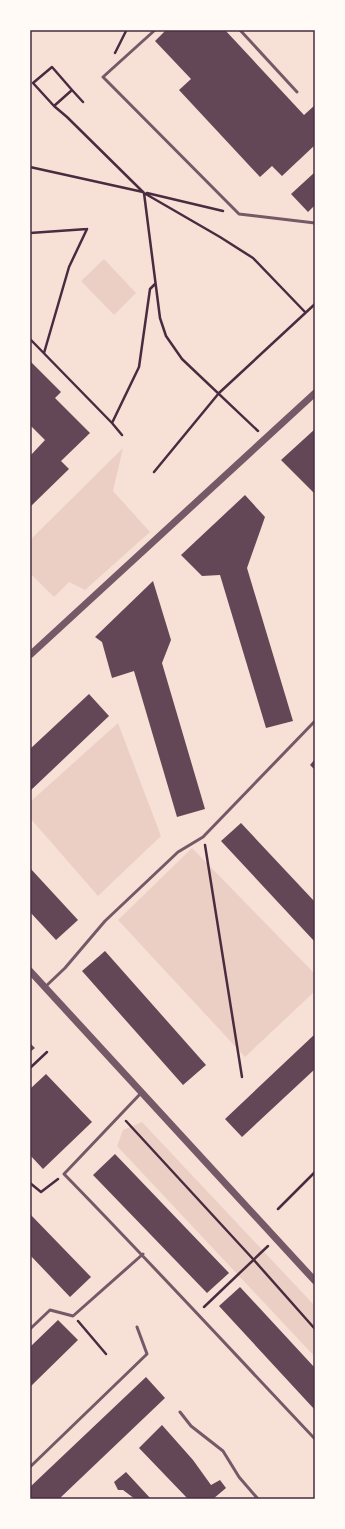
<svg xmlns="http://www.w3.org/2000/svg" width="345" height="1529" font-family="Manrope,sans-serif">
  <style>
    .green { fill: #ebcfc5 }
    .building { fill: #644757 }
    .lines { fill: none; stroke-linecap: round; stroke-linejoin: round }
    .path { stroke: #4a2c40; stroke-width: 2.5 }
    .service { stroke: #755966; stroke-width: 3 }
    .tertiary { stroke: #755966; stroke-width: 7 }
    .neatline { fill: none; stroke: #4a2c40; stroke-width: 1.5 }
  </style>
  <rect width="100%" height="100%" fill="#f7e1d7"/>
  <path class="green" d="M 104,259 L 136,293 L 114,315 L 81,281 Z
    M 123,448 L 113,491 L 150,532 L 85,590 L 69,582 L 54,597 L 30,573 L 30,540 Z
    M 118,723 L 161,836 L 98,896 L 30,818 L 30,802 Z
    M 192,848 L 315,974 L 315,991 L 245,1057 L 118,920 Z
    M 142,1122 L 315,1306 L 315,1357 L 117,1146 L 123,1130 Z"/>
  <path class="building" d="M 166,30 L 225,30 L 304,115 L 315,105 L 315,145 L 282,176 L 272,166 L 260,177 L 179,90 L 191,79 L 155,41 Z
    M 315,172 L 315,205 L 308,212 L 291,194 Z
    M 30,361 L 61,392 L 55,398 L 90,433 L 61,461 L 69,469 L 30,507 L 30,456 L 45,440 L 30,425 Z
    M 315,429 L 315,494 L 281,460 Z
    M 245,495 L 265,517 L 247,568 L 293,721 L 266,728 L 220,575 L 202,576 L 181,555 Z
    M 153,581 L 171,640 L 162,663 L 205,809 L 177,817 L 134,671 L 112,678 L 102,642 L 95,637 Z
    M 89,694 L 109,716 L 30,791 L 30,749 Z
    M 315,759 L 315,770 L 310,765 Z
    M 241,823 L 315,902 L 315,942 L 221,841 Z
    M 30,868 L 78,920 L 56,940 L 30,912 Z
    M 105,951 L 206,1065 L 183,1085 L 82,971 Z
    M 315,1034 L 315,1069 L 242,1137 L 225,1119 Z
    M 30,1043 L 35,1048 L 30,1052 Z
    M 46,1074 L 92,1122 L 43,1169 L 30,1155 L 30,1089 Z
    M 115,1154 L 229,1273 L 207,1293 L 93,1175 Z
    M 30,1214 L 91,1277 L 70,1297 L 30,1255 Z
    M 240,1287 L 315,1368 L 315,1410 L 219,1306 Z
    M 58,1320 L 78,1340 L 30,1387 L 30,1347 Z
    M 146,1377 L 165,1398 L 59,1499 L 33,1499 L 30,1496 L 30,1487 Z
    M 162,1425 L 193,1460 L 211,1485 L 220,1480 L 226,1488 L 213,1499 L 188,1499 L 139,1448 Z
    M 126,1472 L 151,1499 L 135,1499 L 123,1490 L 118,1490 L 114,1482 Z"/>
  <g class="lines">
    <path class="path" d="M 115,53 L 126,31 L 125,30
      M 72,90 L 83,102
      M 54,106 L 72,90 L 52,67 L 33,83 L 54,106 L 67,117 L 144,193 L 220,237 L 253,258 L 305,312
      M 30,167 L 143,192
      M 144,193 L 160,318 L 166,336 L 182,359 L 258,431
      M 147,193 L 223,211
      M 30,233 L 87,229
      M 30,339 L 112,423
      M 44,353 L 69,267 L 87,229
      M 122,435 L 112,423 L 139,367 L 150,289 L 155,284
      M 154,472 L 219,393 L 315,304
      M 205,845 L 242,1077
      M 30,1068 L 47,1052
      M 126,1121 L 253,1259 L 315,1329
      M 30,1183 L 41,1192 L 58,1179
      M 278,1209 L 315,1172
      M 204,1307 L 268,1246
      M 78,1321 L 106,1354"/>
    <path class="service" d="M 155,30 L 103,77 L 239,214 L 315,223
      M 240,30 L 297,92
      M 45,987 L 65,968 L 105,921 L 178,852 L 203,837 L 315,721
      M 142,1092 L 64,1174 C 149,1261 231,1350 315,1439
      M 30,1329 L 50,1310 L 73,1316 L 143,1254
      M 180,1412 L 191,1426 L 223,1451 L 239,1477 L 258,1499
      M 30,1467 L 147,1354 L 137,1327"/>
    <path class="tertiary" d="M 30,655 L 315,393
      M 30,971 L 315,1281"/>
  </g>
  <rect width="345" height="1529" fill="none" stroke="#fffaf5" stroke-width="62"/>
  <rect x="31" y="31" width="283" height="1467" class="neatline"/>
</svg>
